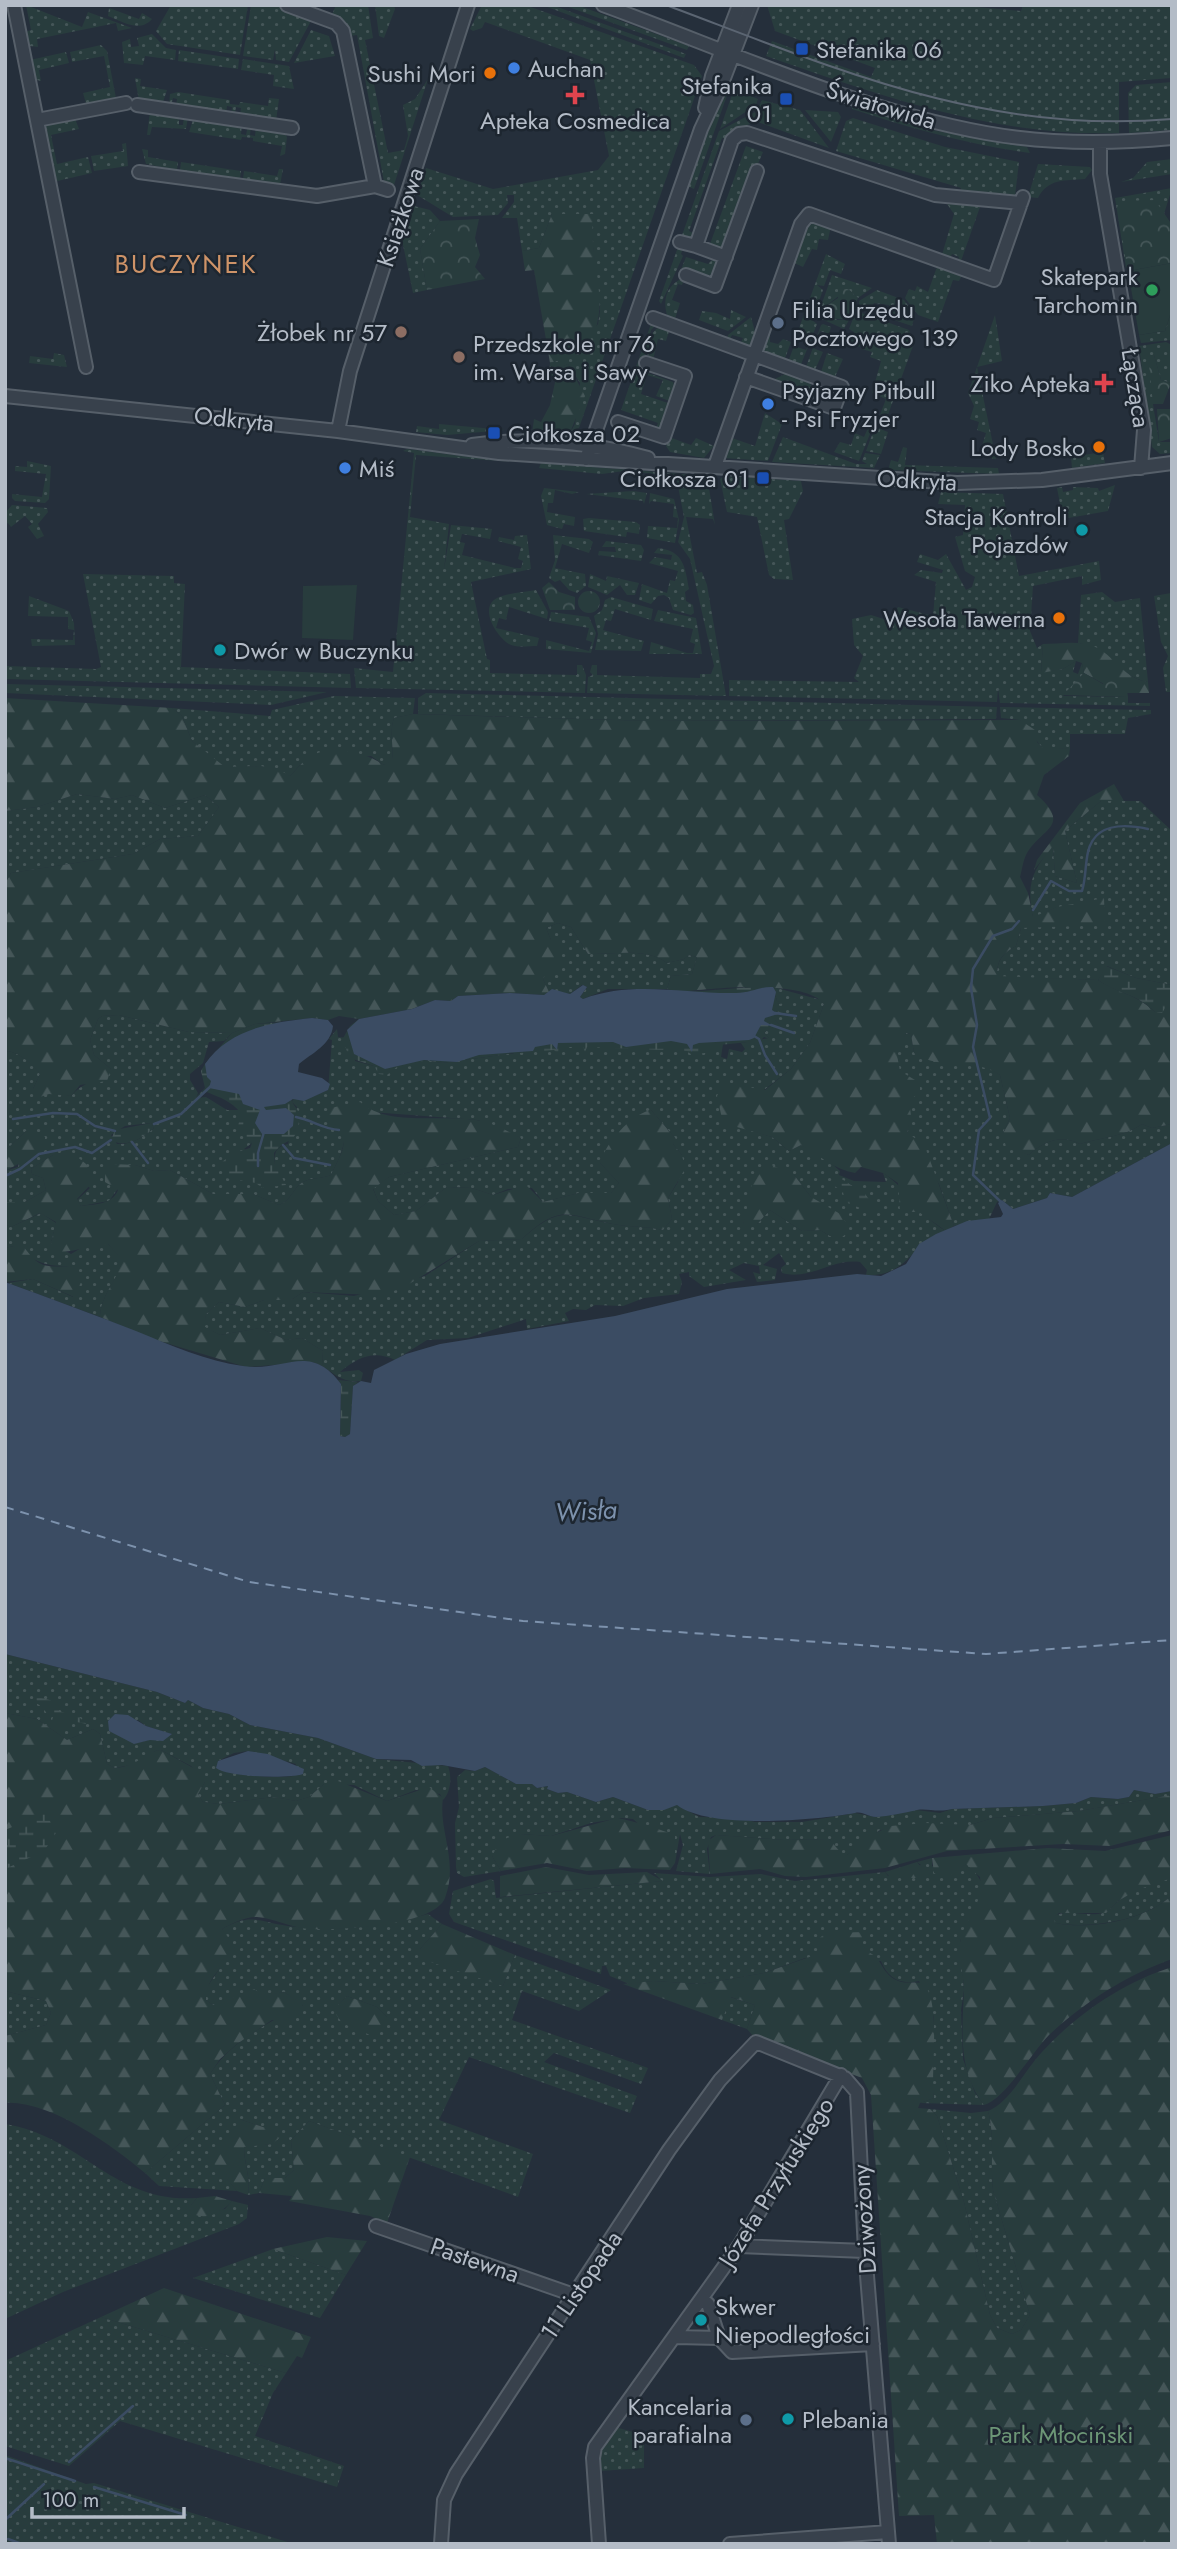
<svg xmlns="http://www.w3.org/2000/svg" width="1177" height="2549" font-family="Jost,sans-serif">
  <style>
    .grass { fill: url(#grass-dots); fill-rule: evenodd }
    .forest { fill: url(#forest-firs) }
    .wetland { fill: url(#wetland-marsh) }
    .park { fill: url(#park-crowns) }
    .pitch { fill: #283c3d }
    .water { fill: #3b4c63 }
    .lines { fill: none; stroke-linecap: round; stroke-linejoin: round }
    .stream { stroke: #3b4c63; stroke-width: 2.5 }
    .ferry { stroke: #7d92ad; stroke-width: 2; stroke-dasharray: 9 7; stroke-linecap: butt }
    .minor-casing { stroke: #565f69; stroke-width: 16 }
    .minor { stroke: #38414c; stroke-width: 12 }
    .tram { stroke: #5b6572; stroke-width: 2 }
    .transit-dot { fill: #1a4fb4; stroke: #1d2630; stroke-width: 2.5 }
    .shop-dot { fill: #3f7fe0; stroke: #1d2630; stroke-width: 2.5 }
    .food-dot { fill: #e8710a; stroke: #1d2630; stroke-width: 2.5 }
    .health-dot { fill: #e0444e; stroke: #1d2630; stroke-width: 2.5 }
    .leisure-dot { fill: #2e9e5b; stroke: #1d2630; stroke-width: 2.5 }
    .service-dot { fill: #5c6f8a; stroke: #1d2630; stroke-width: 2.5 }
    .education-dot { fill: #8d6e63; stroke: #1d2630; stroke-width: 2.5 }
    .culture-dot { fill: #0f9aa8; stroke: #1d2630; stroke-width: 2.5 }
    .labels { text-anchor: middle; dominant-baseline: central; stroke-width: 5; stroke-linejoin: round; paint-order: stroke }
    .poi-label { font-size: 24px; fill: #b4bcc7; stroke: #1d2630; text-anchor: start }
    .street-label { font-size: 24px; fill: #b4bcc7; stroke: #1d2630 }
    .park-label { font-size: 24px; fill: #6c9676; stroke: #1d2630 }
    .neighbourhood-label { font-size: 26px; letter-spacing: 2px; fill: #ce9368; stroke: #1d2630 }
    .water-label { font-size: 26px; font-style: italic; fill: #7d92ad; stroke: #1d2630 }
  </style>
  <defs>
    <pattern id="grass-dots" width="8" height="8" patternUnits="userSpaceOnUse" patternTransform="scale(1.75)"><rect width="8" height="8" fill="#283c3d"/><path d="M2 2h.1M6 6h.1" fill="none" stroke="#455658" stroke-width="1.8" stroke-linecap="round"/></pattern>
    <pattern id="forest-firs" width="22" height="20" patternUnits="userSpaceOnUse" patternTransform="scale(1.75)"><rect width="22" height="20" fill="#283c3d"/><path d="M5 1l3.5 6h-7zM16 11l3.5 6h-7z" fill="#455658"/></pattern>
    <pattern id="wetland-marsh" width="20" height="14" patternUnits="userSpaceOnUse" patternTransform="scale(1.75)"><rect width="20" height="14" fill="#283c3d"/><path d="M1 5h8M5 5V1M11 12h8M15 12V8" fill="none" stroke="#455658"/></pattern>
    <pattern id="park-crowns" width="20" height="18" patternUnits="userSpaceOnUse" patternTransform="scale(1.75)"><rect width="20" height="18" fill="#283c3d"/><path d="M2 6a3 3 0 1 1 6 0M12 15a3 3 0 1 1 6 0" fill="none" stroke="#455658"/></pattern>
  </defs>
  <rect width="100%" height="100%" fill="#252f3b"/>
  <path class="grass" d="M 26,5 L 82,27 L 88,12 L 132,28 L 118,31 L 116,23 L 37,39 L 38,47 L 30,46 L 25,32 L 31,30 Z
    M 171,5 L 248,5 L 240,55 L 167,44 L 156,31 Z
    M 251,5 L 275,5 L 312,19 L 289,62 L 276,60 L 275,49 L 273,60 L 243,56 Z
    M 336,5 L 368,5 L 373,38 L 365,40 L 388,153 L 404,150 L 408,136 L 403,105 L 415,99 L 428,79 L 394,185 L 384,182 L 357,35 L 350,36 L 331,17 Z
    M 375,5 L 394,5 L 395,9 L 384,38 L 379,36 Z
    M 482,5 L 525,5 L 694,65 L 702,76 L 579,428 L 569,435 L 575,424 L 580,383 L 568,364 L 549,372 L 550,363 L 572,356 L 598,324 L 600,311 L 591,228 L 578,215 L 552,214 L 539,248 L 522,251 L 517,218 L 502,218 L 514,202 L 514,195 L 507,195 L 508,203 L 498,215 L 453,217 L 417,195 L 426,168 L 493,189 L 598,170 L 609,156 L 590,60 L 485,22 L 482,28 L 473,31 L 470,29 Z
    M 542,5 L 552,5 L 686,54 L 684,58 Z
    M 563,5 L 577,5 L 689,46 L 687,50 Z
    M 767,5 L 956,5 L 1021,11 L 1023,5 L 1172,5 L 1172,78 L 1119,82 L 1119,133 C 995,137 881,96 766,56 L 772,41 L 871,77 L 875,68 L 775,31 Z
    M 109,8 L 139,19 L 142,13 L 152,19 C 140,33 123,22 108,16 Z
    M 311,30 L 329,36 L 335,56 L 294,63 Z
    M 152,34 L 166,48 L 176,50 L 175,60 L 145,56 L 143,65 L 124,63 L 122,42 L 130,39 L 131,47 L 139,46 L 137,38 Z
    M 101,45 L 107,51 L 116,98 L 87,107 L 83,93 L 110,87 L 104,56 L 72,62 L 70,52 Z
    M 179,50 L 239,59 L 238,69 L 178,61 Z
    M 66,52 L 69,63 L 39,70 L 41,81 L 33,79 L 30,60 Z
    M 243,59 L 289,66 L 294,89 L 273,86 L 274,75 L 241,70 Z
    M 135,78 L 141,79 L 140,86 L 167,90 L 162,105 L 139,101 Z
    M 728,82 L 731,84 L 694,189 L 687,186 L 688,183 Z
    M 1172,82 L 1172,130 L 1129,133 L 1128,93 L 1136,85 Z
    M 734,89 L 758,99 L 756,105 L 720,129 Z
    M 178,92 L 230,100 L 230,104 L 239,105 L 240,102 L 268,106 L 269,98 L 279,99 L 276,121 L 240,116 L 241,108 L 236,107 L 235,115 L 231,115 L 232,107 L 227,106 L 226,114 L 176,107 L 177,99 L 173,98 L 171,106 L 169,106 L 170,94 Z
    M 762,100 L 800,110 L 829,148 L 755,121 L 731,134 L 728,140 L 722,138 L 689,231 L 695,234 L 690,238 L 681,238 L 719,131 L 757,111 Z
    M 852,106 L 931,130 L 1027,147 L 1030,153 C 969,145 910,128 852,109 Z
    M 805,110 L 838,112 L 841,117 L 831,142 Z
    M 150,111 L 179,115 L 179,125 L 183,125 L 184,116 L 188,117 L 186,129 L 152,127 L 150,135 L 147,135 Z
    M 74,116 L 79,129 L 51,135 L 57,164 L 88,157 L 92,173 L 53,182 L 43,128 L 45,124 Z
    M 194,117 L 242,124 L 241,134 L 246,135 L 248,125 L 251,126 L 250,135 L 255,136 L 256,126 L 282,130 L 287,137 L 285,154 L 280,156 L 282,146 L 253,141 L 253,138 L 242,137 L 241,140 L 189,132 Z
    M 853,118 L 945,147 L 1019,162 L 1015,196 L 986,193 L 984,197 L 959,195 L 961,188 L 836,151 L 846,121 Z
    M 126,143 L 128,166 L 94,171 L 91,156 L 123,151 L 122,144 Z
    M 746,146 L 763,152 L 722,249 L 710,244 Z
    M 142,149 L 148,150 L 148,157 L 178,162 L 177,170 L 146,164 Z
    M 1172,159 L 1172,174 L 1121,182 L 1133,178 L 1147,162 Z
    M 181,162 L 241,171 L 240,179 L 180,170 Z
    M 1038,164 L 1090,167 L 1092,170 L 1085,179 C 1065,181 1048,178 1038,198 L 1028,197 Z
    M 279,169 L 283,169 L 280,185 L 243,179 L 244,171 L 277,176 Z
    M 1172,188 L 1164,214 L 1172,225 L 1126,268 L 1115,198 Z
    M 945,201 L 980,207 L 961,261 L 982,269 L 957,264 L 959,257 L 952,254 L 949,260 L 941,258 L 954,214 Z
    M 414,206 L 430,210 L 440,221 L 420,249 L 427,290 L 413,293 L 402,240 Z
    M 818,222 L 831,226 L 828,240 L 819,239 L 817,250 L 812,249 L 803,267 L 792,262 L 806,226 Z
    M 678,247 L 683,248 L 681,254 L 683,256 L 661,304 L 659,301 Z
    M 826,254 L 845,264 L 841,274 L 830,270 L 824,286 L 817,285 L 823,290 L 812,320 L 817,324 L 800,367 L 788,362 L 794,346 L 806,350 L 811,337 L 798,331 Z
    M 686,257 L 708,264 L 714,258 L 717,262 L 714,274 L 708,275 L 685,268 L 678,277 Z
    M 938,264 L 962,275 L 959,281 L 953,280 L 938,322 L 918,315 L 905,298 L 909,289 L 915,291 L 917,286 L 928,292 Z
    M 832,275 L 872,288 L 858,298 L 848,289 L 823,308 L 837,320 L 849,320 L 844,329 L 817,317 Z
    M 685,277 L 682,285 L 678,284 L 672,300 L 680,303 L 675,319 L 667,315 C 662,297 668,284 685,277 Z
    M 877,290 L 904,300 L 915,315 L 912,326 L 888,318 L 889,305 L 874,303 L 870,311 L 859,307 L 859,301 Z
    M 1172,309 L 1172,340 L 1141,343 L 1139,335 L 1165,331 Z
    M 731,310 L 746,317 L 728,331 L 699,320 L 702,311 L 716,313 L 730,319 Z
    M 856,311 L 909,330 L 914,343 L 885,423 L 878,420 L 886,399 L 872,393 L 881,361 L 870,357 L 872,352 L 862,349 L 862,345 L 859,347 L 851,342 L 854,332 L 849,329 Z
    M 995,315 L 1002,361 L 977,367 L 996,459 L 992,459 L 992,450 L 982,446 L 986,433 L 977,430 L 979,422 L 970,419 L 974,406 L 968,393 Z
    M 751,317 C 754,330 760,339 748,348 L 740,345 L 743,338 L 732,335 L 729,341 L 727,341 L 728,335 Z
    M 652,321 L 658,323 L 651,330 L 642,371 L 673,382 L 676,389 L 672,402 L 656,396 L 663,380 L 647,375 L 641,394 L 671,404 L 662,429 L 655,430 L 658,423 L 621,410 Z
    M 823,324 L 831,327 L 829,334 L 820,331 L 813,348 L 823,352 L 814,372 L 806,367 L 821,325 Z
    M 661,325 L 670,328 L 666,341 L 658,339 L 653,360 L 648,358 C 645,345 650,333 661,325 Z
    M 765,333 L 770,335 L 770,342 L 778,344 L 783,339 L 791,342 L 784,361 L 765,353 L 760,345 Z
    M 1166,342 L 1172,345 L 1171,383 L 1161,380 L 1154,355 L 1153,404 L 1159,442 L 1172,442 L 1172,453 L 1160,454 L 1152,447 L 1139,346 Z
    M 54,353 L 64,355 L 67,367 L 29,363 L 30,356 L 53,359 Z
    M 827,353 L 843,359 L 834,379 L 821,372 Z
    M 791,371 L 806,376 L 816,395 L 773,380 Z
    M 765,413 L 782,424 L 768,461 L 724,458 L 729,437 L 755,446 Z
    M 439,424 L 505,430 L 447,435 L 416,432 L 417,426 L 439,429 Z
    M 875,427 L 888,432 L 881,454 L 866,451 Z
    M 868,428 L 872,429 L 859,461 L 834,452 L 840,442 L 851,445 L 855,433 L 864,437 Z
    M 669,437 L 691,445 L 696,438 L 714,446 L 704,458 L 670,452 L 666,446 Z
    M 783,437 L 856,464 L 867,464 L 862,461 L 865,453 L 880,455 L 874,468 L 772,462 Z
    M 903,447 L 907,448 L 905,465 L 998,468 L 999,474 L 888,470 L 891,460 L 898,462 Z
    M 407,449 L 513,462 L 416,455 L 410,517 L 449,524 L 444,570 L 451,525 L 492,529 L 490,539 L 462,534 L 460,542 L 465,543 L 462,555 L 515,568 L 521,568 L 523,561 L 518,559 L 521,547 L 498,541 L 499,537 L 514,540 L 515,536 L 527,535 L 531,569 L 471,582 L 487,659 L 490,660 L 490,673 L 577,675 L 577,665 L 582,665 L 586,675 L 585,693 L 356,688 L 354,668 L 393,672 L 414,453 L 403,451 Z
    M 1103,452 L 1105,463 L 1072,468 L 1071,457 Z
    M 27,461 L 51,466 L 49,499 L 45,503 L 15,501 L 12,498 L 12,494 L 42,497 L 46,474 L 15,471 L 15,466 L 27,467 Z
    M 541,463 L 707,476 L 715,525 L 713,519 L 686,517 L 697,573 L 702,572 L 707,585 L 726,696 L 587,693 L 588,677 L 593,675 L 590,672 L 592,665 L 597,665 L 597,675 L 700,678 L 700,674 L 711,674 L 714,666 L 690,559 L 678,542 L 684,517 L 676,476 L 637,472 L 635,478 L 631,470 L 602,474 L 539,468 Z
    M 724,476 L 801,481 L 803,491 L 789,519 L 784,520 L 793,580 L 774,579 L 769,575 L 757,517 L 727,512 L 720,479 Z
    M 1115,485 L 1108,511 L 1063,519 L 1057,488 L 1062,487 L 1063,492 L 1073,490 L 1073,487 L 1098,488 L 1099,491 Z
    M 544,488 L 579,492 L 572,494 L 555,490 L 553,503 L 548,503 L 547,512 L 575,517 L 574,526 L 564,524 L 562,529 L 547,525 L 541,496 Z
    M 633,491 L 647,493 L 644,504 L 643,501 L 586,494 Z
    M 941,492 L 1003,494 L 1019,576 L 1099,561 L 1101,580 L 1082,585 L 1082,576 L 1033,586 L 1030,631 L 1037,648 L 1043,644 L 1041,672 L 1063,669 L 1076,661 L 1073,672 L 1078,674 L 1082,663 L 1084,673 L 1063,696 L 1128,697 L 1128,703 L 1150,703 L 1150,706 L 1000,703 L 998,688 L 997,702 L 729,696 L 729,680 L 859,682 L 854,678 L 863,656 L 854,645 L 852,619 L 871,615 L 890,621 L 898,607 L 933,616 L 936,582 L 914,575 L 921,570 L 942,573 L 943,570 L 917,562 L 920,554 L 938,560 L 946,554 L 966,590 L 972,587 L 975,577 L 965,571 L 955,537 L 963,535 L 965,505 L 938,504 Z
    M 650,493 L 674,499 L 679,520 L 675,543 L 647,538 L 648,526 L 677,528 L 678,518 L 673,517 L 674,504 L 651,501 L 649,504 Z
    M 12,505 L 47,508 L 48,512 L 38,524 L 44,536 L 37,539 L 28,527 L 32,524 L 25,516 L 11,527 L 8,523 L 5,525 L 5,513 Z
    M 589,518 L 636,522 L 640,525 L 639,534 L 627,532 L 626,537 L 584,531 L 583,519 Z
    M 553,535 L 589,539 L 593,542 L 589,553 L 562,544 L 555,568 L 585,574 L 586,586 L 577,593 L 569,590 L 560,580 L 555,582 L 549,578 L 555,560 Z
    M 606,541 L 641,545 L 644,550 L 641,561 L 598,555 L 599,551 L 616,552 L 615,547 L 602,547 Z
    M 658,548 C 684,551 685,567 689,589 L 685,592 L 686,601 L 693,605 L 694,613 L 691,615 L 673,610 L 669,598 L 664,595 L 658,596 L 651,604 L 639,600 L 642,584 L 667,593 L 670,580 L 675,581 L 678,571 L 649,563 L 655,557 L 671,560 L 672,555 L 654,553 Z
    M 83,574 L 174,576 L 174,583 L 185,584 L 181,667 L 350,674 L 351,688 L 5,679 L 5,666 L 96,669 L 101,667 Z
    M 590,574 L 606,581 L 607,576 L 639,583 L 635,595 L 627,595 L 620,585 L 607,595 L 588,587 Z
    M 536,590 L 548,612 L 547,619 L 509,607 L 506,620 L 499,618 L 496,628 L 539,638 L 537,646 C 528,646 516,648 509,644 C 497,637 478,608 497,598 C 508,593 525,592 536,590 Z
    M 1102,592 L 1115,602 L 1140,598 L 1148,682 C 1118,677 1108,646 1078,643 L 1081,595 Z
    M 1171,593 L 1172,692 L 1166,692 L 1163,668 L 1168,656 L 1161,642 L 1154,596 Z
    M 29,596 L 69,611 L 74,623 L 75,645 L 32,646 L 31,639 L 73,640 L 74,630 L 68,629 L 68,617 L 28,616 Z
    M 611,597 L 653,609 L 651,620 L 615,609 L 611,621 L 606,620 L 603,630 L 644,641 L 641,651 L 595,650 L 598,634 L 594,616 L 602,610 L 605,600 Z
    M 658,610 L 696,618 L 702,654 L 649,654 L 651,642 L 687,653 L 693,653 L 695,644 L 690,642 L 693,629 L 654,621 Z
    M 551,612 L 589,617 L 596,633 L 591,653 L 546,649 L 546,640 L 589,651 L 592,642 L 586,640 L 589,628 L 549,621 Z
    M 5,684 L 327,692 L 271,705 L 5,693 Z
    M 426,693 L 997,707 L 996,719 L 649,721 L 418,714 L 418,698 Z
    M 334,696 L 415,698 L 413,714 L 394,718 C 389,733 394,745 392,761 L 384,765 L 371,756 L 301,764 L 290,776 L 260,766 L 225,768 L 192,741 L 182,716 L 172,708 L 270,716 L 272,710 Z
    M 1000,707 L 1147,710 L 1151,710 L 1151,714 L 1128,718 L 1125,734 L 1070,734 L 1070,748 L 1044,750 L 1020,720 L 1001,718 Z
    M 77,794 L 115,799 L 132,795 L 165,808 L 205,795 L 219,807 L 198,836 L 160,839 L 133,854 L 11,873 L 5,884 L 5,811 L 37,807 Z
    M 1101,801 L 1140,801 L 1172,831 L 1172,985 L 1136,978 L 1107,966 L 1098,980 L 997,977 C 997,960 1002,954 1016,946 L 1021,928 L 1057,907 L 1033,918 C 1026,883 1032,872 1053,845 L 1055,876 L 1077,883 L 1065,831 Z
    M 558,923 L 571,927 L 588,954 C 614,955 645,947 667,963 L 684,959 L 689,955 L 697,957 L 692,974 L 671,976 L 667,989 L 608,989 L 583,999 L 580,997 L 587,987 L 582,985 L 570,994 L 552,990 L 549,992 L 543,979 L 551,940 L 546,928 Z
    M 773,987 L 821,1000 L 824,1004 L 810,1043 L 791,1069 L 723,1122 L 772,1137 L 789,1151 L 801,1145 L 823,1156 L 840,1171 L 839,1175 L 854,1181 L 886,1182 L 883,1173 C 908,1189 919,1216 946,1231 C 911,1243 908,1277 866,1275 L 867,1270 L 860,1262 C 832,1258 810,1281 782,1273 L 781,1268 L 786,1264 L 779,1253 L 763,1265 L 777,1269 L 775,1280 L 757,1282 L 753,1272 L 760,1274 L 759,1266 L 744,1263 L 729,1270 L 746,1280 L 704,1287 L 689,1276 L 689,1272 L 679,1274 L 682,1282 L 679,1294 L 644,1298 L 623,1306 L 595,1305 L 586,1310 L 573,1309 L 565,1313 L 569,1321 L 527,1329 L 526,1319 L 468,1338 L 427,1340 L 395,1360 C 374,1350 358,1357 340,1372 L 359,1370 L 363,1373 L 361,1381 C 342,1383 337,1375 322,1366 L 323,1351 L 302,1338 L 286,1340 L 260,1328 L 220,1335 L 204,1327 L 206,1314 L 219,1302 L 245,1307 L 264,1300 L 291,1300 L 303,1292 L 354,1296 L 425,1276 L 479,1241 L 522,1239 C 561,1204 566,1215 613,1224 C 629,1227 646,1226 663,1230 L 672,1219 L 668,1198 L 678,1182 L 682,1155 L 673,1144 L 675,1138 L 651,1110 L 600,1163 L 619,1183 L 611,1193 L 579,1193 L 543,1202 L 532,1188 L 508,1189 L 493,1195 L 472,1188 L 447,1187 L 416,1211 L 394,1215 L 378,1201 L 373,1188 L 389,1177 L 518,1147 L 521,1138 L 478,1120 L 371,1112 L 335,1124 C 352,1141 339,1157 331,1175 C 322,1179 312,1177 303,1182 C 292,1189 292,1200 279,1205 L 253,1194 L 213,1194 L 170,1170 L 154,1171 L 135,1165 L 109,1201 L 81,1206 L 77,1200 L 90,1188 L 53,1155 L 31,1169 L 32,1174 L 43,1178 L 46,1190 L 25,1202 L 5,1204 L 5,1171 L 18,1167 L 26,1131 L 5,1151 L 5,1051 C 18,1051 34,1064 40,1074 L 33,1089 L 71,1096 C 82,1083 97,1080 111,1069 L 94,1055 L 90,1040 L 98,1019 L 102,1016 L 119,1015 L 189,1032 L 232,1033 L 224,1041 L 209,1042 L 203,1063 L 190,1074 L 190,1080 L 198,1093 L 196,1098 L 206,1097 L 227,1110 L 244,1110 L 243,1133 L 252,1143 L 244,1149 L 275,1165 C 274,1153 275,1147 288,1144 L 297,1107 L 292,1102 L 293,1099 L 306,1099 L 328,1090 L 332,1040 L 329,1039 L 337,1029 L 338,1037 L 350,1038 L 355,1061 L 374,1066 L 424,1060 L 442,1063 L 561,1047 L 584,1047 L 585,1050 L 587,1047 L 696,1047 L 723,1044 L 721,1057 L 727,1059 L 729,1049 L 742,1052 L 745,1049 L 741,1043 L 769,1038 L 764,1033 C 771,1024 777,1031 786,1031 L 774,1019 L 777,1016 L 785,1015 L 777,1011 L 777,1004 L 782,1003 L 777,1001 ZM 151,1123 L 154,1128 C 144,1137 131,1145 117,1144 L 111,1135 L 125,1126 ZM 794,1175 L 811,1197 L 830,1236 L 820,1230 L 802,1231 L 770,1210 L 757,1224 L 743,1224 L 749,1209 Z
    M 906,1033 L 911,1034 L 914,1053 L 948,1063 L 984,1064 L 1000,1075 L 1010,1118 L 1003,1133 L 1015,1149 L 1029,1155 C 1044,1141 1061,1134 1080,1144 C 1102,1137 1124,1137 1142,1124 L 1152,1128 L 1172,1124 L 1172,1143 L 1072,1197 L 1050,1193 L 1047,1198 L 1013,1209 L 1002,1200 L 997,1202 L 989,1219 L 954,1226 L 939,1184 L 907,1133 C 915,1097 894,1080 897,1055 C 898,1048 903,1039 906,1033 Z
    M 41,1213 L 56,1223 L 51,1243 L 71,1254 L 88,1244 L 108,1244 L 123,1260 C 117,1282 101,1294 100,1317 L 8,1283 L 33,1279 L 73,1297 L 70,1266 C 45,1267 34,1261 14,1246 L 5,1248 L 5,1224 L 11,1227 Z
    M 5,1654 L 157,1692 L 185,1703 L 188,1700 L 203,1708 L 229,1714 L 250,1725 L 318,1738 L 376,1759 L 448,1766 C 452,1776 451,1792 443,1800 L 440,1794 L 416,1790 L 387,1801 L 354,1785 L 324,1784 L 309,1797 L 296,1801 L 274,1797 L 219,1804 L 203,1802 L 198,1794 L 205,1782 L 191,1766 L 161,1750 L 155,1751 L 136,1764 L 115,1768 L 107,1764 L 100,1734 L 93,1729 L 67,1740 L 37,1719 L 5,1713 ZM 138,1720 L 146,1726 L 171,1734 L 141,1742 L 109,1731 L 111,1725 ZM 248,1751 L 296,1764 L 294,1776 C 266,1779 242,1776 218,1761 L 234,1753 Z
    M 485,1767 L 516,1784 L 532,1784 L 537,1788 L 549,1786 L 547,1789 L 558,1793 L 567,1792 L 596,1802 L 613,1797 L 648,1810 L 677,1805 L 699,1817 L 738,1818 L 755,1822 L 802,1822 L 855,1813 L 875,1817 L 916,1810 L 940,1813 L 952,1809 L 1043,1806 L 1076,1803 L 1091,1797 L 1118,1799 L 1129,1797 L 1134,1790 L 1155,1794 L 1172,1791 L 1172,1795 L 1079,1811 L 993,1818 L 970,1825 L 880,1830 L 847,1855 L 842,1855 L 829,1839 L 785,1840 L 716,1835 L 711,1837 L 707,1849 L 710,1874 L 676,1871 L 683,1845 L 680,1834 L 675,1863 L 674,1836 L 642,1827 L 633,1819 L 621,1818 L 591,1823 L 551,1836 L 520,1834 L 492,1856 L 501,1871 L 464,1877 L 457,1873 L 456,1867 L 455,1823 L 459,1807 L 457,1777 L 465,1770 L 475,1771 Z
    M 932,1858 L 932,1866 L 953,1872 L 966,1864 L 972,1867 L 995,1904 L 976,1908 L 960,1941 L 964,1990 L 961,2010 L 963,2059 L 975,2093 L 984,2105 L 920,2103 L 934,2098 L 931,2079 L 934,2017 L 919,1981 C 901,1985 888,1979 881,1961 L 805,1958 L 764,1973 L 702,1984 L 653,1981 L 629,1984 L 610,1976 L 606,1966 L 602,1966 L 601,1974 L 454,1922 L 449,1914 L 453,1891 L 491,1879 L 494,1881 L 496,1898 L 662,1881 L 654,1873 L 710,1877 L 761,1874 L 795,1881 L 885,1872 L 888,1876 L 921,1865 L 917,1862 Z
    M 1172,1878 L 1172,1895 C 1145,1921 1090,1929 1054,1923 L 1054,1916 C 1067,1909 1083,1916 1098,1914 C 1110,1913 1112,1905 1121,1899 C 1135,1890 1154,1879 1172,1878 Z
    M 428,1914 L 442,1924 L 420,1949 L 503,1986 L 515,1955 L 611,1990 L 579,2011 L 522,1991 L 512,2020 L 648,2068 L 641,2084 L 554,2053 L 544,2062 L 637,2096 L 630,2113 L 469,2057 L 439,2120 L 533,2154 L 518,2197 L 309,2121 L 291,2140 L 294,2170 L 285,2178 L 265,2178 L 259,2193 L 248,2195 C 251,2177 244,2164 244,2146 L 272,2144 L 279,2127 L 263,2127 L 242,2120 L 225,2176 L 237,2191 L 159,2186 L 145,2173 L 225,2105 L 210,2074 C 231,2041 269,2022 303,2005 L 284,1992 L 213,2005 L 206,2000 L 205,1991 C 216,1972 237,1952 222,1929 C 252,1912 258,1922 288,1926 C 333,1932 385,1927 428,1914 ZM 347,1996 L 377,2007 L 387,2017 L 334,2010 Z
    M 5,1991 L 46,2001 L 51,2013 L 46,2025 L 5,2036 Z
    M 730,1997 L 755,2005 L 747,2029 L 722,2020 Z
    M 930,2109 L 971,2113 L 988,2111 C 995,2135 990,2163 993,2190 L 1030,2315 L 1021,2330 L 1012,2334 L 997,2328 L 990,2315 L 964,2202 L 937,2116 Z
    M 5,2124 C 82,2136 113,2204 197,2198 L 191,2205 L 191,2213 L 225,2209 L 232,2201 L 248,2205 L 247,2218 L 239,2224 L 63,2292 L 5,2319 Z
    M 273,2249 L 346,2275 L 320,2318 L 193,2278 Z
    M 101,2317 L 286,2373 L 273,2393 L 255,2436 L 344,2466 L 337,2487 L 120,2421 L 69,2466 L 5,2446 L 5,2361 Z
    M 615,2427 L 644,2435 L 644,2468 L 600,2471 L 599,2452 Z
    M 5,2455 L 86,2484 L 94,2483 L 294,2544 L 5,2544 Z"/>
  <path class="forest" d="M 552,214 L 594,214 C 585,257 619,316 581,351 C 574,358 559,360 550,363 L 534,270 L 525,271 L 522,251 L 539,248 Z
    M 568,364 L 585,396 L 569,435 L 532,434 L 534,419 L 541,422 L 550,405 L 556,378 L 548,375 L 549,372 Z
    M 1043,644 C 1058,644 1079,640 1093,646 C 1115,655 1122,678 1148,682 L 1149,693 L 1127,693 L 1107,677 L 1104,684 L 1084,673 L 1082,663 L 1076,661 L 1063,669 L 1041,673 Z
    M 5,698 L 172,708 L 182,716 L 192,741 L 225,767 L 260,766 L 276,768 L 290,776 C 297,769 305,758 315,754 C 336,745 367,753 384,765 L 392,760 C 394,745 389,732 394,718 L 413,714 L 649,721 L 1020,720 L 1035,730 L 1037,742 L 1044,749 L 1070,748 L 1069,756 L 1044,775 L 1037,795 C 1073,827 1040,828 1026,855 C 1023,861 1022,870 1020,877 L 1028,893 L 1033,917 L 1057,907 L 1104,898 L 1105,925 L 1021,928 L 1016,946 C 1002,954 997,960 997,976 L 1098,980 C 1119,994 1135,993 1155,1012 L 1172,997 L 1172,1124 L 1152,1128 L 1142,1124 C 1124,1137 1102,1137 1080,1144 C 1061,1134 1044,1141 1029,1155 L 1006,1147 L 1003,1133 L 1010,1118 L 1000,1075 C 971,1056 943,1072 914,1053 L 911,1034 L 906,1033 L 897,1055 L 900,1071 L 920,1083 L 920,1093 L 909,1100 L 911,1116 L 907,1133 L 924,1144 L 954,1226 L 946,1231 L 919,1212 L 900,1212 L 898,1183 L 883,1173 L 861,1167 L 855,1173 C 835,1170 819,1155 801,1145 L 789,1151 L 772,1137 L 723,1123 L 717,1096 L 723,1083 L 765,1090 L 791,1069 L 810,1043 L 824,1004 C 804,978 710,989 679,992 L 667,989 L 671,976 L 692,974 L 697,957 L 689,955 L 684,959 L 667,963 C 645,947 613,955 588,954 L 571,927 L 558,923 L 546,928 L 551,940 L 559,945 L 561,965 L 554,972 L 545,974 L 543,979 L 549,992 L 544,995 L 510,993 L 458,996 L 451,1001 L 435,1000 L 412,1009 L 359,1019 L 339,1016 L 328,1020 L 312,1018 L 255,1024 L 232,1033 L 189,1032 L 119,1015 L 102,1016 L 98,1019 L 90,1040 L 94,1055 L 111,1069 L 107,1081 L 80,1085 L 71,1096 L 49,1094 L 34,1099 L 33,1089 L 40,1074 C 33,1064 18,1051 5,1051 L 5,884 L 11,873 L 133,854 L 160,839 L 198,836 L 219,807 L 205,795 L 165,808 L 132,795 L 115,799 L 77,794 L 37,807 L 5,811 Z
    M 1114,784 L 1124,801 L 1101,801 L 1065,831 L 1077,883 L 1055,876 L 1053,846 L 1034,870 L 1037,860 L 1080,803 Z
    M 360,1102 C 388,1127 439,1114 476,1120 C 491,1122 507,1131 521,1138 L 518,1147 L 389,1177 L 373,1189 L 378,1201 L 394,1215 L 416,1211 L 447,1187 L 472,1188 L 493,1195 L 526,1185 L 543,1202 L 579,1193 L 611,1193 L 619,1183 L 600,1163 C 605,1144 631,1114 651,1110 L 676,1139 L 673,1144 L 682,1155 L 685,1169 L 668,1198 L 672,1219 L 663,1230 C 646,1226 629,1227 613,1224 C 566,1215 561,1203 522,1239 L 479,1241 L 401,1289 L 376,1295 L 303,1292 L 291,1300 L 264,1300 L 245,1307 L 219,1302 L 206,1314 L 205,1327 L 220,1335 L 260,1328 L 286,1340 L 302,1338 L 323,1351 L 322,1366 L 313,1362 L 246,1367 L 156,1340 L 100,1317 C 101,1294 117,1282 122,1260 L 108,1244 C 88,1244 74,1254 55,1251 L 51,1243 L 56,1222 L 40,1213 L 11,1227 L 5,1224 L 7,1202 L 25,1202 L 46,1190 L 43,1178 L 32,1174 L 31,1169 L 53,1155 L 69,1150 L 86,1164 L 93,1182 L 77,1199 L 81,1206 C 95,1204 112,1205 118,1190 L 105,1182 L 105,1169 L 113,1164 L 135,1165 L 154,1171 L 170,1170 L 213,1194 L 253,1194 L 279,1205 C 292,1200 292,1189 303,1182 C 312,1177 322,1179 331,1175 C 346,1143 350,1146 328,1114 L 330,1108 Z
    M 26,1131 L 37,1132 L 45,1137 L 45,1150 L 5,1171 L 5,1151 Z
    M 767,1163 L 794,1175 L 811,1197 L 842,1215 L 847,1225 L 846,1234 L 842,1237 L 830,1236 L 820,1230 L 802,1231 L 770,1210 L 757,1224 L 743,1224 C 751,1203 746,1177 767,1163 Z
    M 14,1246 L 24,1247 C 39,1268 45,1267 70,1266 L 82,1280 L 74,1297 L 33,1279 L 5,1282 L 5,1248 Z
    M 5,1713 L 37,1719 L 67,1740 L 93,1729 L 100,1734 L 107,1764 L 115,1768 C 139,1766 146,1751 161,1750 L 204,1774 L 205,1782 L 198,1794 L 203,1802 L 219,1804 L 274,1797 L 296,1801 L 309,1797 L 324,1784 L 338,1781 L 387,1801 L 429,1787 L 443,1798 C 438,1831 459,1861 445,1898 C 433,1927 338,1930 309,1929 C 291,1928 274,1918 257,1917 C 244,1917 233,1923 222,1929 L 236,1948 C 226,1964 204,1980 206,2000 L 213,2005 L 254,1989 L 263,1995 L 284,1992 L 303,2004 L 290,2025 L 272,2020 L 237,2044 L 220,2059 L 210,2074 L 225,2105 L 145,2173 C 111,2145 50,2100 5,2103 L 5,2036 L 46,2025 L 51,2013 L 46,2001 L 5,1991 Z
    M 1172,1795 L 1172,1830 L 1110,1846 L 1063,1844 L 947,1851 L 885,1868 L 806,1877 L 785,1876 L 760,1869 L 710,1874 L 708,1841 L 716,1835 L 785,1840 L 829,1839 L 842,1854 L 847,1855 L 871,1835 L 891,1826 L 926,1823 L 970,1825 L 993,1818 L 1079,1811 Z
    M 617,1818 C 625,1819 668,1831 675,1836 L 675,1863 L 670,1870 L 625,1868 L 587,1871 L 547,1863 L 501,1871 L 492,1856 L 499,1843 L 507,1838 L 520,1834 L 551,1836 Z
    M 1172,1835 L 1172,1878 L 1137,1890 L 1118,1901 L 1106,1913 L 1059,1913 L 1054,1917 L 1055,1923 C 1090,1930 1145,1921 1172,1895 L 1172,1959 C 1125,1976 1086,2001 1049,2035 C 1032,2052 1005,2099 984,2105 C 958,2071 962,2032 964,1991 C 964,1975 958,1959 960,1943 C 964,1917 984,1907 980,1877 L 966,1864 C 955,1872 947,1882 934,1873 L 932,1858 L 1048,1848 L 1105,1851 Z
    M 917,1862 L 925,1872 L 920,1878 L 891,1878 L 885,1872 Z
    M 546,1867 L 589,1875 L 647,1872 L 663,1881 L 500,1897 L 500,1876 Z
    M 442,1924 L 515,1955 L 503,1986 L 427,1961 L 420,1949 Z
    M 865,1932 L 860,1950 C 884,1954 877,1968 894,1979 C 904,1985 913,1981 923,1983 C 942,2002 930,2069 934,2098 L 920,2103 L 918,2108 L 930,2109 L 937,2116 L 964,2202 L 990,2315 L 997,2328 L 1012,2334 L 1021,2330 L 1030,2315 L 993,2190 C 990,2163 995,2135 988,2111 C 1010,2102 1025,2070 1042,2052 C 1077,2014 1122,1983 1172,1967 L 1172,2544 L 937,2544 L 934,2515 L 899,2516 L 871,2095 L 862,2078 L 754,2037 L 747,2029 L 755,2005 L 731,1997 L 722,2020 L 623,1984 L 653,1981 L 702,1984 L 764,1973 L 818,1954 L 817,1940 L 826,1933 Z
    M 347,1996 L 377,2007 L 387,2017 L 387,2026 L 370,2035 L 342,2023 L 333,2010 Z
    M 242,2120 L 263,2127 L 279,2127 L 283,2135 L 272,2144 L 244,2147 C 244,2165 251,2177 248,2195 L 237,2191 L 210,2159 Z
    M 309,2121 L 410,2157 L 387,2223 L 370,2216 L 289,2201 L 292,2196 L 259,2193 L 265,2178 L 285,2178 L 294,2170 L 291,2140 Z
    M 215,2196 L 232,2201 C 222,2213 206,2221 191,2213 L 191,2205 L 197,2198 Z
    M 327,2237 L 367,2241 L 346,2275 L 273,2249 Z
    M 164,2288 L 311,2337 L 302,2358 L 297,2356 L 286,2373 L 101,2317 Z"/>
  <path class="wetland" d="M 1106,966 L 1136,978 L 1172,985 L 1172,997 L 1162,1013 L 1155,1012 C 1135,992 1119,995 1098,980 Z
    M 765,986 L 773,987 L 777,1001 L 785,1003 L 777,1004 L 777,1011 L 787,1015 L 777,1016 L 775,1020 L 789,1033 C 780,1031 770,1025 764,1033 L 770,1039 L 764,1037 L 761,1040 L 762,1048 L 759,1041 L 719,1045 L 717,1051 L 692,1055 L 687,1051 L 587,1047 L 585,1052 L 583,1047 L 561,1047 L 558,1054 L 554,1050 L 518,1053 L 517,1056 L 513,1053 L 506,1054 L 505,1058 L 501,1055 L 442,1063 L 424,1060 L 416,1066 L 397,1067 L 387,1075 L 379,1074 L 374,1066 L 350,1058 L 342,1040 L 350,1026 L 359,1019 L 351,1031 L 689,992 Z
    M 284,1022 L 292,1102 L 300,1114 C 296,1149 289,1134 274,1153 L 275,1165 L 286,1185 L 262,1188 L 256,1183 L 226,1178 L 223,1166 L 219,1165 L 231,1154 L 250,1148 L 252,1143 L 237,1131 L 241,1113 C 231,1101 221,1098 207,1092 L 195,1098 L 205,1088 L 201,1071 L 205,1064 L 232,1033 L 255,1024 Z
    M 151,1123 L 154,1128 C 143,1138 125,1149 111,1140 L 115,1130 Z
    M 837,1176 L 865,1194 L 875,1207 L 873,1213 L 845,1202 L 843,1192 L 833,1185 L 832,1180 Z
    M 338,1380 L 358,1382 L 353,1387 L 350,1434 L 345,1437 L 340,1436 L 341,1384 Z
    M 37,1697 L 54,1701 L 59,1711 L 80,1718 L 87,1724 L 72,1721 L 67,1728 L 58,1728 L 51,1724 L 53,1717 L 48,1716 L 43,1707 L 34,1702 Z
    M 46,1813 L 56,1833 L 44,1851 L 5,1869 L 5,1830 Z"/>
  <path class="park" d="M 1155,200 L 1172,225 L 1172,263 L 1128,271 L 1117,207 L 1122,201 Z
    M 479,219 L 475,238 L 480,255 L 475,267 L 485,279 L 427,290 L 420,249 L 440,221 Z
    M 838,289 L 848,289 L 858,298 L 849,320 L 830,318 L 823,308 L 838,298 Z
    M 1148,355 L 1154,355 L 1161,380 L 1171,383 L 1163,404 L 1153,404 Z
    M 1157,409 L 1172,409 L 1172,438 L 1159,442 Z
    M 549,582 L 559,592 L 575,597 L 575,610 L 550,610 L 542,588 Z
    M578 602a11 11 0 1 1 22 0a11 11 0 1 1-22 0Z
    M 1084,673 L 1103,684 L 1107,676 L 1127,690 L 1128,697 L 1063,695 Z"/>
  <path class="pitch" d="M 1172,263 L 1172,309 L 1165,331 L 1139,335 L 1128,271 Z
    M 357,585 L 353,640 L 302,638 L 303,586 Z"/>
  <path class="water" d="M 583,985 L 587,987 L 580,997 L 583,999 C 632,980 685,994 736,993 C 751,993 761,986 773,987 L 776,992 L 772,1010 L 778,1014 L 765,1018 L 764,1021 L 773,1026 L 761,1025 L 754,1038 L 749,1040 L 699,1043 L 693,1045 L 692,1052 L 687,1044 L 671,1041 L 626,1047 L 613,1042 L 558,1043 L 557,1050 L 552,1044 L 535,1047 L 533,1051 L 479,1055 L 457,1062 L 424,1060 L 385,1069 L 354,1054 L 347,1030 L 359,1019 L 412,1009 L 435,1000 L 451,1001 L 458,996 L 510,993 L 544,995 L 552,989 L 570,994 Z
    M 312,1018 L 328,1020 L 333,1026 C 331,1045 312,1053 299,1064 L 298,1072 L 322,1078 L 330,1084 L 328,1090 L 304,1101 L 293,1099 L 285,1104 L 264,1107 L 266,1110 L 286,1108 L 294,1115 L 293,1126 L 284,1134 L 262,1134 L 255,1123 L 260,1110 L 243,1104 L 239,1094 L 209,1088 L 211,1081 L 207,1077 L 205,1064 C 229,1029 272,1022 312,1018 Z
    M 1172,1143 L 1172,1791 L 1155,1794 L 1134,1790 L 1129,1797 L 1118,1799 L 1091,1797 L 1076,1803 L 1043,1806 L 952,1809 C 937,1813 928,1808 917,1810 C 904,1813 889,1816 876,1817 C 868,1817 863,1811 855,1813 C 818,1820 709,1830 677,1805 L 664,1810 L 648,1810 L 613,1797 L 596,1802 L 567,1792 L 558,1793 L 547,1789 L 548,1786 L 537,1788 L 532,1784 L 516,1784 L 485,1767 L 475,1771 L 442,1765 L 422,1766 L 411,1760 L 376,1759 L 318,1738 L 250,1725 L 229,1714 L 203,1708 L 188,1700 L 185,1703 L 157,1692 L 5,1654 L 5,1282 C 49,1298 93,1314 136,1331 C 170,1345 207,1361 243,1366 C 284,1373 309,1341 341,1384 L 340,1436 L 345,1437 L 350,1434 L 353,1386 L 361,1381 L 371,1383 L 374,1370 L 406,1354 L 440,1344 L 615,1316 L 727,1289 L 857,1274 L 881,1276 L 906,1264 L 919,1244 L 936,1234 L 967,1221 L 1001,1217 L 1003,1214 L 998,1203 L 1002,1200 L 1013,1209 L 1047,1198 L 1050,1193 L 1072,1197 Z
    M 115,1714 L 128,1715 L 146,1726 L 172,1734 L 163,1741 L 150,1740 L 134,1744 L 109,1731 L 108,1721 Z
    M 248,1751 L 268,1754 L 304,1769 L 303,1774 C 288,1779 227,1777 216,1768 L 218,1761 Z"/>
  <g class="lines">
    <path class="stream" d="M 1033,910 L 1051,881 L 1069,891 L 1082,891 C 1086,878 1085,865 1088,852 C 1095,822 1125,824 1148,829
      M 775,1013 L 796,1016
      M 771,1025 L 794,1033
      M 754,1036 L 759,1039 L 765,1055 L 777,1074
      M 296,1117 C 312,1120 323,1129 339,1130
      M 13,1119 L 53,1113 L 77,1114 L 95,1126 L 115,1131
      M 154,1124 L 181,1114 L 211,1086
      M 132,1142 L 148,1163
      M 283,1145 L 294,1158 L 330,1165
      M 258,1166 L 258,1153 L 264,1132
      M 5,1176 L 20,1169 L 39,1154 L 75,1147 L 92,1153 L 111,1140
      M 1001,1202 L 973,1175 L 979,1130 L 990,1118 L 973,1047 L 977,1025 L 971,988 L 973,969 L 993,936 L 1012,929 L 1019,921
      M 5,2458 L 75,2481
      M 69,2462 L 133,2406
      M 94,2487 L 186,2515
      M 5,2520 L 44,2484
      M 8,2539 L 22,2544"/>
    <path class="ferry" d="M 5,1507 L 249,1582 L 523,1621 L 986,1654 L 1172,1640"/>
    <defs>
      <path id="minor" d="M 14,5 L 86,367
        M 287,5 L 336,23 L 343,31 L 375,186
        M 603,5 C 729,51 854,109 986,133 C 1047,144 1111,144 1172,138
        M 137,105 L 292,128
        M 705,108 L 712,76 L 739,5
        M 37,120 L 126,103
        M 1100,142 L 1100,174 L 1144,430 L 1141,468
        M 139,172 L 317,196 L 375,186 L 388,190
        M 680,242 L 696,246 L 732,140 L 739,134 L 747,133 L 935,195 L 1021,203
        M 696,246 L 726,257
        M 686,275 L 715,286 L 757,171
        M 653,318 L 842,387 L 834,408 L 746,377
        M 5,396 L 338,431 L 499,453 L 957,483 L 1042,480 L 1172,463
        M 618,422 L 664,437 L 685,376 L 646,363
        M 338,431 L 350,371 L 468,5
        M 472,445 C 531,437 591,442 648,458
        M 586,459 L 701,129 L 721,86 L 752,5
        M 715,466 L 801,224 L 809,214 L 994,280 L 1023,197
        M 376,2226 L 574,2295
        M 739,2246 L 865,2251
        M 702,2299 L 708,2304 L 719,2338
        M 676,2337 L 719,2338 L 732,2352 L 873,2344
        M 441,2544 L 444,2500 L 456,2474 L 669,2150 L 720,2080 L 756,2042 L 845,2078 L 857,2092 L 865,2251 L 889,2544
        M 599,2544 L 593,2458 L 595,2447 L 739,2246 L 841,2075
        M 730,2544 L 888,2532"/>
    </defs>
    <use href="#minor" class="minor-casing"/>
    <use href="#minor" class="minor"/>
    <path class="tram" d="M 666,5 C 837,69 984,135 1172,119"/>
  </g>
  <g class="transit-dot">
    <rect x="795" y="42" width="14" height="14" rx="3.5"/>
    <rect x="779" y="92" width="14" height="14" rx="3.5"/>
    <rect x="487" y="426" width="14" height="14" rx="3.5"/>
    <rect x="756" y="471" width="14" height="14" rx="3.5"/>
  </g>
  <g class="shop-dot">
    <circle cx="514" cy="68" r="7"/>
    <circle cx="768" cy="404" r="7"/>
    <circle cx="345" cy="468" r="7"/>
  </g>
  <g class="food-dot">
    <circle cx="490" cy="73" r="7"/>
    <circle cx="1099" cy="447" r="7"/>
    <circle cx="1059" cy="618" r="7"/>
  </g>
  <g class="health-dot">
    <path d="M571.5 84.5h7v7h7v7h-7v7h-7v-7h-7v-7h7z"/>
    <path d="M1100.5 372.5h7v7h7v7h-7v7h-7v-7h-7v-7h7z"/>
  </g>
  <circle class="leisure-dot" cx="1152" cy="290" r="7"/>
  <g class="service-dot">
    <circle cx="778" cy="323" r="7"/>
    <circle cx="746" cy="2420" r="7"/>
  </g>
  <g class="education-dot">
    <circle cx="401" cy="332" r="7"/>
    <circle cx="459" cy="357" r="7"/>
  </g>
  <g class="culture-dot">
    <circle cx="1082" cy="530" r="7"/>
    <circle cx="220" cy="650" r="7"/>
    <circle cx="701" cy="2320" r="7"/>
    <circle cx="788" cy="2419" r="7"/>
  </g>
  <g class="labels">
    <g class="poi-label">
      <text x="816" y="49">Stefanika 06</text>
      <text x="528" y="68">Auchan</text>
      <text x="476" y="73" text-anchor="end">Sushi Mori</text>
      <text x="772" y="85" text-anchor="end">Stefanika<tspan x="772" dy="28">01</tspan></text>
      <text x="575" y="120" text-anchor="middle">Apteka Cosmedica</text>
      <text x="1138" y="276" text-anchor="end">Skatepark<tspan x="1138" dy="28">Tarchomin</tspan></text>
      <text x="792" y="309">Filia Urzędu<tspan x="792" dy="28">Pocztowego 139</tspan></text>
      <text x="387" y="332" text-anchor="end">Żłobek nr 57</text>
      <text x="473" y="343">Przedszkole nr 76<tspan x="473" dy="28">im. Warsa i Sawy</tspan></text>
      <text x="1090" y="383" text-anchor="end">Ziko Apteka</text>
      <text x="782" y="390">Psyjazny Pitbull<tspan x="782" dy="28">- Psi Fryzjer</tspan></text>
      <text x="508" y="433">Ciołkosza 02</text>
      <text x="1085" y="447" text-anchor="end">Lody Bosko</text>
      <text x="359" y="468">Miś</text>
      <text x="749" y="478" text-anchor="end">Ciołkosza 01</text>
      <text x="1068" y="516" text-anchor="end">Stacja Kontroli<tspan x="1068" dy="28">Pojazdów</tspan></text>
      <text x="1045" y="618" text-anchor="end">Wesoła Tawerna</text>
      <text x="234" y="650">Dwór w Buczynku</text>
      <text x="715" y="2306">Skwer<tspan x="715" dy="28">Niepodległości</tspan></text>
      <text x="732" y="2406" text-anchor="end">Kancelaria<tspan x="732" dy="28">parafialna</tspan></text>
      <text x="802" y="2419">Plebania</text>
    </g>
    <g class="street-label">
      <text transform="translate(881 105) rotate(17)">Światowida</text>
      <text transform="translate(400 217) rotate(-72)">Książkowa</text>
      <text transform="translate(1136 388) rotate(81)">Łącząca</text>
      <text transform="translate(234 419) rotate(6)">Odkryta</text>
      <text transform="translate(917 480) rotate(3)">Odkryta</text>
      <text transform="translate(776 2182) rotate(-58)">Józefa Przyłuskiego</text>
      <text transform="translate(864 2219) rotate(-94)">Dziwożony</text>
      <text transform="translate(475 2260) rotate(19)">Pastewna</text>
      <text transform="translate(581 2285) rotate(-56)">11 Listopada</text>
    </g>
    <g class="park-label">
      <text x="1061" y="2434">Park Młociński</text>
    </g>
    <g class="neighbourhood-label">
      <text x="186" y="264">BUCZYNEK</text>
    </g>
    <g class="water-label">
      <text transform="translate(586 1511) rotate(-3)">Wisła</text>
    </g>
  </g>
  <rect width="1177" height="2549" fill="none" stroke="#b4bcc7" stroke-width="14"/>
  <path d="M32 2507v10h152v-10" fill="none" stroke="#b4bcc7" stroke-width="3.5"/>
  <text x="42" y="2507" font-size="21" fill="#b4bcc7" stroke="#1d2630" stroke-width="5" paint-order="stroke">100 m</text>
</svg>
